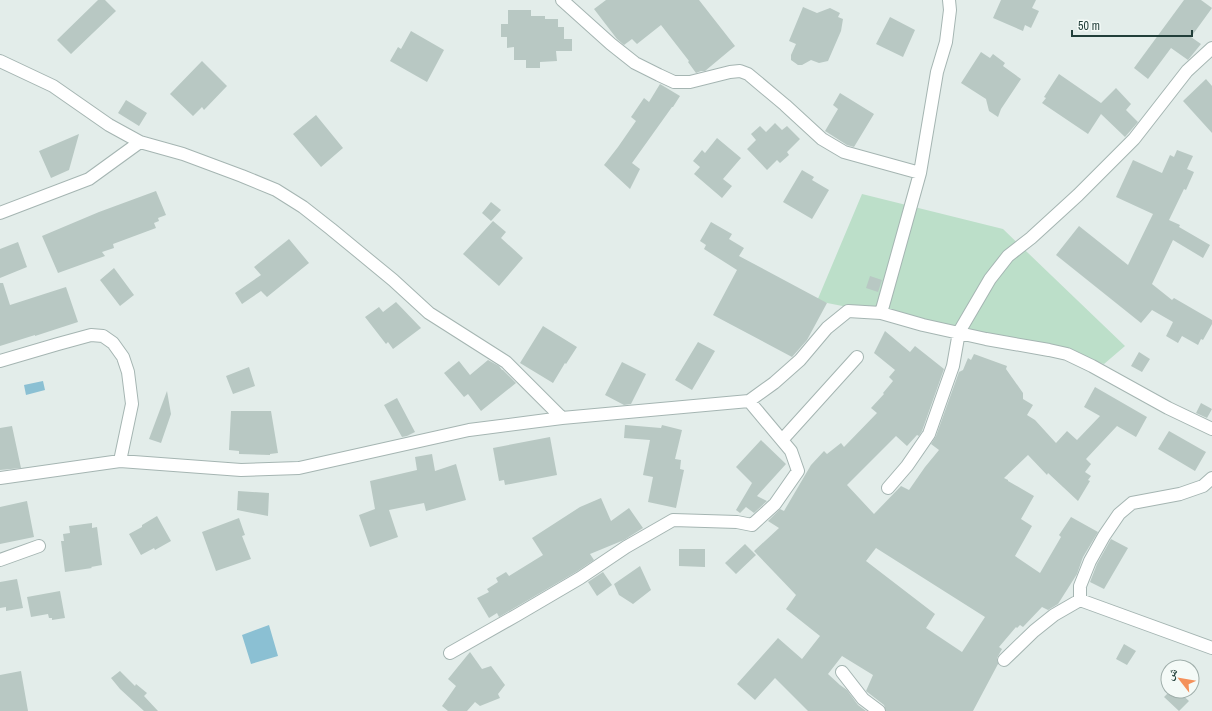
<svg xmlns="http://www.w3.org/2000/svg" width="1212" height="711" font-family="'Archivo Narrow','Noto Naskh Arabic',sans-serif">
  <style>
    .green { fill: #bcdfc9 }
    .water { fill: #8bc0d3 }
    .building { fill: #b8c8c3; fill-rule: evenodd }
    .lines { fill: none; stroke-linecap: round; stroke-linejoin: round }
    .minor-casing { stroke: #a5b5b2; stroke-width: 14 }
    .minor { stroke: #fff; stroke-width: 12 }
  </style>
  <rect width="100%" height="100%" fill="#e3edea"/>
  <path class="green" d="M 862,194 L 1003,229 L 1125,346 L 1104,364 L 1046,346 L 817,301 Z"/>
  <path class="water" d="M 43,381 L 45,390 L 26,395 L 24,385 Z
    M 269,625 L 278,656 L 251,664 L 242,635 Z"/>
  <path class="building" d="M 98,0 L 105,0 L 116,11 L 71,54 L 57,40 Z
    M 606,0 L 699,0 L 735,46 L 705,71 L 701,71 L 696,73 L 688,62 L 689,61 L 661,25 L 637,44 L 632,39 L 624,45 L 617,39 L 594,9 Z
    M 1001,0 L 1036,0 L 1032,8 L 1039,11 L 1031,28 L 1025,25 L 1023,31 L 993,18 Z
    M 1184,0 L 1201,0 L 1212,8 L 1191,37 L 1201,44 L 1188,60 L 1171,48 L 1148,79 L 1134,68 Z
    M 803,7 L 817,13 L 830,8 L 840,13 L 838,17 L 843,19 L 841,31 L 828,61 L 819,63 L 811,60 L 802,65 L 798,65 L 791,60 L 791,55 L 796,44 L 789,41 Z
    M 508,10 L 531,10 L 531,16 L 545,16 L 545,19 L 558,19 L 558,27 L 564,27 L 564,39 L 572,39 L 572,51 L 556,51 L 557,61 L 540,62 L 540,68 L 526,68 L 526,60 L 514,60 L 514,47 L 507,48 L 507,37 L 501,37 L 501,24 L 508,24 Z
    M 890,17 L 915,30 L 903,57 L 876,44 Z
    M 411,31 L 444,50 L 427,82 L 390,61 L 398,47 L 401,49 Z
    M 981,52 L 990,58 L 993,54 L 1005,63 L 1003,66 L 1021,79 L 1001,109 L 998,117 L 989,111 L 986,99 L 961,83 Z
    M 202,61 L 227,86 L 204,110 L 202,107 L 193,116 L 170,94 Z
    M 1059,74 L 1101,103 L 1116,88 L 1131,104 L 1126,110 L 1138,122 L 1125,137 L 1101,114 L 1088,134 L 1042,103 L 1046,98 L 1044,97 Z
    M 1206,79 L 1212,86 L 1212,133 L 1183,101 Z
    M 660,84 L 680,96 L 673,107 L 672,107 L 632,163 L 640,169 L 630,189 L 604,165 L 618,147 L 636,121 L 631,117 L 644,98 L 649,102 Z
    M 840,93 L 874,114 L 854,147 L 847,145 L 825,131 L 838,109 L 833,105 Z
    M 126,100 L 147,113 L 139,126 L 118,113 Z
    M 316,115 L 343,148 L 321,167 L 293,134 Z
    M 775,123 L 782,130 L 787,126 L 800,139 L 787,152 L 789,155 L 780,163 L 777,160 L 767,170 L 747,149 L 756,140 L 751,134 L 760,126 L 766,132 Z
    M 79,134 L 69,170 L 51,178 L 39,151 Z
    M 717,138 L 741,158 L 723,179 L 732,186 L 722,198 L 694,174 L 700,167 L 693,161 L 702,150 L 705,153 Z
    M 1177,150 L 1193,156 L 1187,169 L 1194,172 L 1186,190 L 1184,189 L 1169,220 L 1180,225 L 1179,227 L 1210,245 L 1203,258 L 1173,240 L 1152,284 L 1172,300 L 1174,298 L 1212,320 L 1212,324 L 1203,340 L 1201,339 L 1198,345 L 1182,336 L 1178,343 L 1166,336 L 1173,322 L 1152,310 L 1141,323 L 1056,255 L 1079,226 L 1128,265 L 1153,214 L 1116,197 L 1133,160 L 1162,173 L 1170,155 L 1174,157 Z
    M 802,170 L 814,177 L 812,180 L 829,190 L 812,219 L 783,202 Z
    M 156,191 L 166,215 L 158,218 L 159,221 L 154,223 L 156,228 L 113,244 L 114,248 L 102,252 L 105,256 L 58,273 L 42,236 L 99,212 Z
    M 491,202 L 501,210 L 491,221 L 482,213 Z
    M 493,221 L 506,232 L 501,238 L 523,258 L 499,286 L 463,254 Z
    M 711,222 L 732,234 L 729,239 L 744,248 L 739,256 L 827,303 L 807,340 L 792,357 L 713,315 L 737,270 L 704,249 L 706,245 L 700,241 Z
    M 289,239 L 309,263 L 267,297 L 261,291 L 242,304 L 235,293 L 261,275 L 254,267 Z
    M 18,242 L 27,267 L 0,278 L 0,249 Z
    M 114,268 L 134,295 L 120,306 L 100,280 Z
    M 870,276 L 882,280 L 878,292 L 866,288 Z
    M 0,283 L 3,283 L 10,305 L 66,287 L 78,322 L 35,336 L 35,335 L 0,346 Z
    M 396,302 L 421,328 L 393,349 L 388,342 L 386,344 L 365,317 L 379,307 L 383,312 Z
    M 543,326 L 577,347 L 566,364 L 565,363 L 553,383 L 520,363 Z
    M 885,331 L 910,352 L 915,346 L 944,369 L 922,431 L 919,436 L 917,435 L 907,446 L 896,436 L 847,485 L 874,514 L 901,486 L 909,490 L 925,467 L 939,450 L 931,444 L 936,436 L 959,372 L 963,370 L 968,358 L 971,360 L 974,354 L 1007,366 L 1006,369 L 1023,393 L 1023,399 L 1033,405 L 1027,415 L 1035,420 L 1056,443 L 1067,431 L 1077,440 L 1100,416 L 1084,407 L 1095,387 L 1147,417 L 1136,437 L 1117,426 L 1086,459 L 1091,464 L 1085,472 L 1091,476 L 1088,480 L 1090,481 L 1078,501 L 1048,473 L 1047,475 L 1028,455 L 1004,478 L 1008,480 L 1008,481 L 1034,496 L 1021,519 L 1032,526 L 1015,556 L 1040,573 L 1061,537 L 1059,535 L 1071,517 L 1098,532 L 1083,557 L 1077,574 L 1058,604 L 1048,610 L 1042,607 L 1023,627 L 1020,625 L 1017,628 L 1016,627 L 999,647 L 1002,649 L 997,658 L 998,664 L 973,711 L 886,711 L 884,705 L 866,691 L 873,675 L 842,656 L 828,674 L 840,685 L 847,690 L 858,705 L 866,711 L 808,711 L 775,678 L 755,700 L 737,684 L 778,638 L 802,659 L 820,636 L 786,609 L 796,595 L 754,551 L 779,528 L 768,521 L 780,509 L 784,511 L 811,465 L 824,451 L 827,454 L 841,443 L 844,447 L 877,413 L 871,408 L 884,394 L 883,393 L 893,381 L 889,377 L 895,370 L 874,353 ZM 876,548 L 985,617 L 962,652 L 926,628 L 935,614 L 866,561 Z
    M 698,342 L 715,351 L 692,390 L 675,380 Z
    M 1139,352 L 1150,359 L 1142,372 L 1131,366 Z
    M 488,360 L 499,366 L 502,370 L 503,370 L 516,383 L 481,411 L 468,394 L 464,397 L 444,373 L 459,361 L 470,375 Z
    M 622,362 L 646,374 L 631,404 L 624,405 L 605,395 Z
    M 249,367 L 255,386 L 233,394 L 226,376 Z
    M 167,391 L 171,414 L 161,443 L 149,439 Z
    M 397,398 L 415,432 L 407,436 L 402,437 L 384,405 Z
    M 1201,403 L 1212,409 L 1207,418 L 1196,413 Z
    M 231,411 L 271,411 L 278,453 L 270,454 L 270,455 L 239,454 L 239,451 L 229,450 Z
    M 625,425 L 661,428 L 662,425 L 682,430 L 675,459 L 681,460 L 680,469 L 684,470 L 676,508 L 648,502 L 653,477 L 643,475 L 650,440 L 624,438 Z
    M 12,426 L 21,468 L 0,470 L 0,428 Z
    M 1169,431 L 1206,452 L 1195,471 L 1158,449 Z
    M 550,437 L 557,475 L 505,485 L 504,480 L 499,481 L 493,448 Z
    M 761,440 L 786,464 L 757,496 L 767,501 L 754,513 L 746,507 L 740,513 L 736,510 L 752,483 L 736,467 Z
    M 432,454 L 435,471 L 456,464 L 466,500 L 426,511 L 424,503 L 389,510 L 398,537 L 370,547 L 359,515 L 375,509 L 370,481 L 417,470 L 415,457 Z
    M 238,491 L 269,493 L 268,516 L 237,510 Z
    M 601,498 L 611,521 L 629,508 L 643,528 L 624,540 L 590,554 L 594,560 L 576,572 L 499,617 L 497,613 L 489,618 L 477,598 L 489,592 L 487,589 L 498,582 L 496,578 L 506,572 L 509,576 L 543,555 L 532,538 L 580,507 Z
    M 27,501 L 34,537 L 0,544 L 0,507 Z
    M 157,516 L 171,541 L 155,550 L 154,548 L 141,555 L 129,534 L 142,527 L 142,525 Z
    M 239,518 L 245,535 L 242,536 L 251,559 L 216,571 L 202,532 Z
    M 92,523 L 92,528 L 97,527 L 102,565 L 91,567 L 92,568 L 65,572 L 61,541 L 64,541 L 63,534 L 70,533 L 69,526 Z
    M 1111,539 L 1128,548 L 1104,589 L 1090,582 L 1097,564 Z
    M 745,544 L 756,555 L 736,574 L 725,563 Z
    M 679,549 L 705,549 L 705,567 L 679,566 Z
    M 640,566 L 651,590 L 633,604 L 619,595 L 614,584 Z
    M 603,572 L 612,585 L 597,596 L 588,582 Z
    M 17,579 L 23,608 L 6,611 L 6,607 L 0,608 L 0,582 Z
    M 60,591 L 65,618 L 52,620 L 52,618 L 49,618 L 48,614 L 31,617 L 27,597 Z
    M 1124,644 L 1136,651 L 1127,665 L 1116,659 Z
    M 470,652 L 482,669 L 491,666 L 505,685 L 498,694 L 500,698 L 480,706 L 475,702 L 467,711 L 448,711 L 442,706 L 456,686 L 448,679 Z
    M 21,671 L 28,711 L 0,711 L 0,675 Z
    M 120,671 L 135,686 L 136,684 L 147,693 L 144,696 L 158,711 L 144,711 L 120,689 L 111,678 Z
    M 1170,691 L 1178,691 L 1189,701 L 1179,711 L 1164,697 Z"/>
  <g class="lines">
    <defs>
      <path id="minor" d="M 562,0 L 611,44 L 635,63 L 659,75 L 674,82 L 690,82 L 730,72 L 740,71 L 748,74 L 785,105 L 822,139 L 844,152 L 920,173
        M 0,61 L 53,86 L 109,125 L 140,142 L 183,154 L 242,176 L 276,190 L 303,207 L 331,229 L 393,280 L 429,313 L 506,362 L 562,418
        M 0,213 L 89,179 L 140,142
        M 881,313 L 920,173 L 937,72 L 946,42 L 950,10 L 949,0
        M 0,361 L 58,344 L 91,335 L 103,336 L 113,343 L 123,357 L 128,372 L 132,404 L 120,461
        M 782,440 L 857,357
        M 0,478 L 120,461 L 241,470 L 299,468 L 469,430 L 562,418 L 749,401 L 774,383 L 800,360 L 827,328 L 848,311 L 881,313 L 923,325 L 986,339 L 1049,350 L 1067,354 L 1092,366 L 1168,408 L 1212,429
        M 1212,478 L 1203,486 L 1180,494 L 1132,503 L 1119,514 L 1104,536 L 1090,561 L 1080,586 L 1080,600 L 1212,648
        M 888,488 L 907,466 L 929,434 L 953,366 L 959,332 L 990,279 L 1008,256 L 1031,238 L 1078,195 L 1134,139 L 1187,71 L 1212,48
        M 0,560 L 39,546
        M 450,653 L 517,615 L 580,578 L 626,547 L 673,520 L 737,522 L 752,525 L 775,504 L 798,471 L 791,451 L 749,401
        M 1004,660 L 1034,631 L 1054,615 L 1080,600
        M 842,672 L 863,699 L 879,711"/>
    </defs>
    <use href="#minor" class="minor-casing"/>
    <use href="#minor" class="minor"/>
  </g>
  <g transform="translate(1180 679) rotate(301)"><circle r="19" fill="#f4faf7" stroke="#a0afab"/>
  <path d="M0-3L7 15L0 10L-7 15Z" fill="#f4915b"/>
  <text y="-6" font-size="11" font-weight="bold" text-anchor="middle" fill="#223f3a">ش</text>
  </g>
  <path d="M1072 30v6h120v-6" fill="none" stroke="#223f3a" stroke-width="2"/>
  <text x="1078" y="30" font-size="12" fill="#223f3a" stroke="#f4faf7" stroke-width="3" paint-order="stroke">50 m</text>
</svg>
